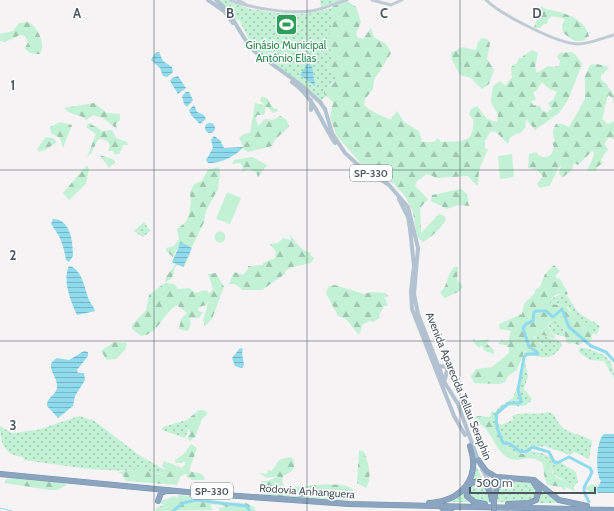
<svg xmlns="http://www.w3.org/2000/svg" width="614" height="511" font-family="Cabin,sans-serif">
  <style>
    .grass { fill: url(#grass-dots) }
    .forest { fill: url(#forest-firs); fill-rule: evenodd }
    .garden { fill: #c3f1d5 }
    .water { fill: url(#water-rules) }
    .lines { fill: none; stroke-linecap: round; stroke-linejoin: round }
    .stream { stroke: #90daee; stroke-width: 1 }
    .river { stroke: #90daee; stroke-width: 3 }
    .highway-casing { stroke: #7690ad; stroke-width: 6 }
    .secondary { stroke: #c1cbd6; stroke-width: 3 }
    .primary { stroke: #b3c2d1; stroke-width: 4 }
    .highway { stroke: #8ba5c1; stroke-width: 5 }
    .highway-bridge-casing { stroke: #7690ad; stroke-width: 6; stroke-linecap: butt }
    .highway-bridge { stroke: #8ba5c1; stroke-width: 5 }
    .grid { fill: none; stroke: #4a5661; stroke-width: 1; stroke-opacity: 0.55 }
    .labels { text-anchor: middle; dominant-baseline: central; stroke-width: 3; stroke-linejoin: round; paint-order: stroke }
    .shield { fill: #fff; stroke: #808990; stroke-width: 1 }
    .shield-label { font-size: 10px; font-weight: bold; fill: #4a5661 }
    .leisure-label { font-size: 11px; fill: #27864d; stroke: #fff }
    .street-label { font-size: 11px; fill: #4a5661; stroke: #fff }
    .grid-label { font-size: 13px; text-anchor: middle; font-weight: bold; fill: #4a5661; stroke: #fff; stroke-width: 3; stroke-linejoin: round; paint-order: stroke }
  </style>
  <defs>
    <pattern id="grass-dots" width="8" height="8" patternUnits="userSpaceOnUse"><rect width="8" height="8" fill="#c3f1d5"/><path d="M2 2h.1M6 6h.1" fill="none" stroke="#a0c6b0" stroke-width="1.8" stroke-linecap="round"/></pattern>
    <pattern id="forest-firs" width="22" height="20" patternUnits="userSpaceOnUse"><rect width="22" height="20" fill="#c3f1d5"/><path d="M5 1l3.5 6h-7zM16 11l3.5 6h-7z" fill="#a0c6b0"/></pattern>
    <pattern id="water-rules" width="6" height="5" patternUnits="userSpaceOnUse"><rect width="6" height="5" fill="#90daee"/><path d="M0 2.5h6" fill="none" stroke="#78b4c4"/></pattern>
  </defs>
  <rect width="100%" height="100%" fill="#f5f3f3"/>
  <path class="grass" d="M 219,0 L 227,0 L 250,9 L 279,13 L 307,14 L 332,8 L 334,23 L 326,45 L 332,51 L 333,61 L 328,65 L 327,68 L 330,73 L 336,73 L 337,79 L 324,91 L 326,96 L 320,102 L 254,49 L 239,20 L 236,20 Z
    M 320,0 L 342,0 L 321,7 Z
    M 144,222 L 150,231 L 143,237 L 134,231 Z
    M 563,293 C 572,298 572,307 579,313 C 586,319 594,321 600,326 L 596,336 L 589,325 L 574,316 L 569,308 L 559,304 L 549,304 L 551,299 Z
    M 551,321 L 563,327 L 565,337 L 555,334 L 555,337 L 548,325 Z
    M 543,335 L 561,342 L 562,345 C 547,369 538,349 524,358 L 528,376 L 524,389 L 532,399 C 525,410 515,405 505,405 L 499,414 L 497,423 L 502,425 C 506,422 509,422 514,419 L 512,416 C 524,411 534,416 549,412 C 556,414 557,423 563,428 C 572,435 583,434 592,441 L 589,459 L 574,452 L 570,455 L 544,446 L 536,448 L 533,445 L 529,446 L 531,451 C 535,452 540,452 544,454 C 555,459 565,465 576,472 L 578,482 L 574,486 C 568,482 561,480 555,475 C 551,471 553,467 550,463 C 544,453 525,453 514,454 L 507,448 L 508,444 L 500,437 L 493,425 L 490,417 L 492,411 L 495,413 L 499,407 L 513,398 L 522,373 L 522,354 L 529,349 L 536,351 L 543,344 L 534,339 L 537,335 Z
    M 580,347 C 600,352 614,355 614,378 L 604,361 L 590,360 L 579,352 Z
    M 79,416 L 93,420 L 139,455 L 167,471 C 150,477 153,469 141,470 C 103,473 63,465 24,460 L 23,457 C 5,455 0,444 0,426 L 12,433 L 37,430 Z
    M 193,418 L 185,438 L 162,430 L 163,427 Z
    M 475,464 L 485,483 L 483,481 L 466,486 L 472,502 L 447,502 L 460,493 Z
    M 507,482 L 529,482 L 538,487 L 536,499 L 524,503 L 497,502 L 497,488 Z
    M 471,483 L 483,483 L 491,497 L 491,503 L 480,502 L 469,497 L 467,489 Z
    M 539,486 L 561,503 L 532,503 Z"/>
  <path class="forest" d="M 347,1 L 356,7 L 361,22 L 356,33 L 357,37 L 363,39 L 371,28 L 374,37 L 386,44 L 391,53 L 374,80 L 373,89 L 365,99 L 364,105 C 367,109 386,119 391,119 L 397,111 L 404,122 L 419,131 L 422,142 L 434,142 L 438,138 L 441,142 C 454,141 473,145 473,126 C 474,121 473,118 469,115 L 470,110 L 477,106 L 487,119 L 497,122 L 498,114 C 488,98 491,104 493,86 L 500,81 L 506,86 L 507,83 L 512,78 L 511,67 L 517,63 L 519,58 L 522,58 L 523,56 L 532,50 L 538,53 L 535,68 L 537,73 L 548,66 L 554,67 L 559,66 L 560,61 L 557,57 L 560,53 L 571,52 L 575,54 L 582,64 L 568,100 L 559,113 L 535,130 L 527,120 L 525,122 L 526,127 L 519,134 L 517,133 L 510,138 L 508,144 L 496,132 L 491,131 L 485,141 L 485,148 L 488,150 C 486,152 479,170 479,172 C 478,178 479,181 477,186 L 468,176 L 437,178 L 427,174 L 417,181 L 415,186 L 428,199 L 420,208 L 421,233 L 439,214 L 446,217 C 446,225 429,239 423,242 L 417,237 L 413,212 L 405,196 L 394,184 L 380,177 L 375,172 L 364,167 L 337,136 L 330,118 L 333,102 L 324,94 L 324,91 C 330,84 338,84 336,73 L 330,73 L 327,68 L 328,65 L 333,61 L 332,52 L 326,45 L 325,42 C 335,27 333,23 332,8 L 334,5 ZM 542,82 L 548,88 L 557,92 L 553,100 L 548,103 L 552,110 L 549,110 L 548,112 L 542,111 L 540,106 L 533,105 L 531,101 L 536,100 L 533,92 L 536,91 Z
    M 541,6 L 544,8 C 561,13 583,15 589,36 L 583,41 L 575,41 L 563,33 L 562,25 L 565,19 L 552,16 L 548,19 L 547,24 L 544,24 L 540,28 L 534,28 Z
    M 28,22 C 38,27 46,44 40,54 C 34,54 29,54 25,48 L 28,42 L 25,36 L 20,35 L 5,42 L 0,41 L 0,34 L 13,31 L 19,23 Z
    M 482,38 L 487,39 L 490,43 L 487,59 L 494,70 L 489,84 L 482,89 L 471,78 L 460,75 L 452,60 L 451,53 L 462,47 L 476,50 L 478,42 Z
    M 597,64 L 609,67 L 601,76 L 601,80 L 607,84 L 608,87 L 614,95 L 614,106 L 613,98 L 608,95 L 602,119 L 608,124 L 614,121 L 614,139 L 609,137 L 604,144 L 608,149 L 601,160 L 603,163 L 597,167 L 596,171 L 587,171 L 594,155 L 594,152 L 592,151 L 578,165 L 574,163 L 572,170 L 563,177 L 559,174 L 561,165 L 558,168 L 550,186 L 540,188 L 537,184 L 543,176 L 537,170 L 528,168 L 529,154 L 536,152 C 540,158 547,160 552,153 L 554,147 L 552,143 L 555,141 C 552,133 552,131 556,124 L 562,124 L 569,127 L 585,99 L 585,76 L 590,65 Z
    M 262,96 L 268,99 L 271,106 L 275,109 L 277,108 L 278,111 L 273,113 L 267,107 L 265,108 L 265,113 L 263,115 L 257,115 L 256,118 L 258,126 L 265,119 L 273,120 L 280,116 L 286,119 L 289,126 C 284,134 275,136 272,146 L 248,152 L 241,147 L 243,146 L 239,138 L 244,134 L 250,133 L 255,103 L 265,105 L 260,100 Z
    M 94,103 L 107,113 L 120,114 L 120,120 L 116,124 L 117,129 L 103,118 L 93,115 L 86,120 C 80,113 70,116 64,108 Z
    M 60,122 L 72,125 L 63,148 L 60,138 L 51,133 L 50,127 Z
    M 89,123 L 103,131 L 112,130 L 116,138 L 127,142 L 128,145 L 123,145 L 120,153 L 115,155 L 113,151 L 108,151 L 110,145 L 107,141 L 100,138 C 94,144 94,152 87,157 L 96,134 L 86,127 Z
    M 46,137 L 53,138 L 57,142 L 45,150 L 39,152 L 37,149 Z
    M 99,155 L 113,159 L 115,162 L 109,168 L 108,166 Z
    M 252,157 L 267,165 L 258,177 L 256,172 L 249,169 L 242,172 L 243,166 L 240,163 L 232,164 L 234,160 Z
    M 87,165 L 89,169 L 86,184 L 69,200 L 63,193 Z
    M 218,167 L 220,170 L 218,189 L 206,211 L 204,222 L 192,247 L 190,246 L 190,254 L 184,267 L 180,264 L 175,267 L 172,278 L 165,283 L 174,284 L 178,289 L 189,288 L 196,293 L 205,290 L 210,293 L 213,289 L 208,274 L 216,273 L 224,287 L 212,319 L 205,326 L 203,320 L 209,300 L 206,305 L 199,307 L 198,311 L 203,312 L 199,318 L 190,318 C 191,323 191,327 187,331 L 179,329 L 181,319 L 187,313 L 177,305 C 163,313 158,335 141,336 L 132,329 L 132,325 L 146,310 L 149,295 L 165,283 L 166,277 L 175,265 L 180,243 L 173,257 L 166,251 L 166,248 L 174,246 L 179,239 L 177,229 L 186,222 L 189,214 L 191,203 L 190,193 L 194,184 L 202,181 L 208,170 Z
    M 461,189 L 467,194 L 469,206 L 458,205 L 447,209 L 431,201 L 432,195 Z
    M 290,235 C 297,243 301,251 311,253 L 310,255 L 314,258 L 311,263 L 292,267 L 285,271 L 285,274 L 262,290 L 243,290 L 235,284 L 229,284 L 234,272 L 243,275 L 248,269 L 248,266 L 263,265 L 263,263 L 275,258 L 276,252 L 270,244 L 278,243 L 283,238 L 291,240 Z
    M 554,265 L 560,271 L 556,275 L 556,278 L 560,279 L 568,293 L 567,295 C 560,291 550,296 549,304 L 564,305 L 575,316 L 590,325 L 594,333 L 591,336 L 592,340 L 587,340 L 579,345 L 572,343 L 569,344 L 566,341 L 563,327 L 551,321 L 549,322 L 548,327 L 556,339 L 543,335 L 535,336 L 534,339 L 543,345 L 543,347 L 539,351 L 531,348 L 524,352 L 517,370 L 508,376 L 505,382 L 499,384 L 474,383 L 471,376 L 476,369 L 492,367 L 509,353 L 509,348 L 506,345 L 498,344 L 502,339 L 505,342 L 508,342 L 511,331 L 500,329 L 499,324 L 522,314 L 524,304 L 534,294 L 536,289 L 540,287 L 545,274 Z
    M 456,266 L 458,268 L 457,280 L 463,286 L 460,291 L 445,298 L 440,293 C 449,285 446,273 456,266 Z
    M 335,285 L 364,294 L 371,292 L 386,293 L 388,296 L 384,298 L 386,300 L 388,306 L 384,306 L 379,315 L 380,318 L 373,322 L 369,321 L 362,325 L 360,333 L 358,334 L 346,319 L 338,316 L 327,295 L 326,292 L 329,286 Z
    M 474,338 L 476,341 L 489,339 L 487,344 L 494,350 L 494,354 L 485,351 L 481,345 L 479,348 L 472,341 Z
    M 114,342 L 127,343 L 125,350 L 116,359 L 107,360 L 101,351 Z
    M 199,410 L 204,410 L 208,413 L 202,419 L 195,437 L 190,441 L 187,438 L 190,434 L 188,419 Z
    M 478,416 L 490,417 L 497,433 L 508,444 L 507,448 L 514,454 C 526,454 545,452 551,465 C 552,468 551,471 553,474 C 559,481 567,481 574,486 L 574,490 L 577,492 L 565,487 L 565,491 L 561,487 L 548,485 C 542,478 546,465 541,462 C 530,454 520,462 511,459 C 497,454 493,435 483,426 C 479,423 476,422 473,418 Z
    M 191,444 L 197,448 L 189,471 L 202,474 L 205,478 L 204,480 L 193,480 L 187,477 L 186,473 L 180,477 L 177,485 L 126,481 L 122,474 L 118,472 L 142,469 L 158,474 L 167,471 L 162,466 L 164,461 L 182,468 L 185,465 L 185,462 L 176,463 L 175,460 L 184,454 Z
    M 359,450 L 364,452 C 368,462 373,478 366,488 L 357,483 Z
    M 291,457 L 294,461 C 296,470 291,472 283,476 L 282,482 L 285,487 C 299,488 346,479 353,490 L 354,499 L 338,500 L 264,495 L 261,481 L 267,481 L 279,476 L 267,478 L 259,473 L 267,474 L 268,470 L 271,471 C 280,464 273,459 291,457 Z
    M 14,478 L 64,483 L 67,485 L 57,490 L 50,490 L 5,483 L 6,479 Z
    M 592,484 L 597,486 L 595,488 L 596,495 L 592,494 L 585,488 Z
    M 179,495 L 209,499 L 218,503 L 246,503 L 254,507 L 256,511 L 220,511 L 218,507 L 223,508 L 226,506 L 212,504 L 210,505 L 213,510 L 156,511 L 156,508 L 164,505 L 160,503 L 161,501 L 175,496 L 177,498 Z"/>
  <path class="garden" d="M280 25a6 6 0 1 1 12 0a6 6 0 1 1-12 0Z
    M 512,154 L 514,177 L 500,179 L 498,156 Z
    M 227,192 L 241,198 L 230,224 L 216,219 Z
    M214.5 237a5.5 5.5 0 1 1 11 0a5.5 5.5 0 1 1-11 0Z"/>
  <path class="water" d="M 159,52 L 163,61 L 172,67 L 173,72 L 167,77 L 163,76 L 160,68 L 151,60 L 155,53 Z
    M 308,63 L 312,66 L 315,86 L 300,75 Z
    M 178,76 L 186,88 L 178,94 L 170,81 L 172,78 Z
    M 186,92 L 189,92 L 193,100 L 187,107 L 184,104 L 182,96 Z
    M 194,105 L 197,112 L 204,115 L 206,119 L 200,124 L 191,115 L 189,110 Z
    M205 128a5 5 0 1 1 10 0a5 5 0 1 1-10 0Z
    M 214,136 L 220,140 L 224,148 L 243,147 C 237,156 219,164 208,163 L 206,160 L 213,148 L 211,140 Z
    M 53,219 C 71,219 73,243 73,256 L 69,262 L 66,260 C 63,243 61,238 51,224 Z
    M 181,242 L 192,248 L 183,267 L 172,262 Z
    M 69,266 C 82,268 85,290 89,300 C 91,304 94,307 95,311 L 77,315 C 71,302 62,280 69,266 Z
    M 240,348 L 243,349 L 242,353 L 244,365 L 242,368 L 235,366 L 232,358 Z
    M 84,351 L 88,352 L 88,356 L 77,370 L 78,373 L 84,373 L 85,380 L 75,396 L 73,406 L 58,418 L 47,406 C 46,397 57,395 57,387 C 58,376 43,366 57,358 L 69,360 Z
    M 604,434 L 614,434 L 614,493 L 598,493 L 596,490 L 601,481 C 595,474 596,440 604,434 Z"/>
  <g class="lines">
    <path class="stream" d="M 0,508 L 12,511"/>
    <path class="river" d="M 589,502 C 579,484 586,488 592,472 L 590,468 L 569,457 L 557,463 L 554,462 L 549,452 L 532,447 L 527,451 L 521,452 L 510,444 L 503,443 L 497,428 L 496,414 L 509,403 L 520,403 L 521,400 L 518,390 L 524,357 L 527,354 L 538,354 L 536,351 L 529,347 L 523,328 L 526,324 L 533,321 L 534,312 L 536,311 L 546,311 L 553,317 L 562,309 L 569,327 L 591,346 L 606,352 L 614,361
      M 173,511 L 183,503 L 196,500 L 246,506 L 250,511"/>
    <defs>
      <path id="highway" d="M 478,460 L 486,471 L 496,477 L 534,480 L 559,500 L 587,506
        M 0,474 L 197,493 L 349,504 L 614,510
        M 494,500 L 497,486 L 508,480
        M 158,501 L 161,493 L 169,490
        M 429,503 C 462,501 481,478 470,446
        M 485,504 L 474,502 L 467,496 L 466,489 L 471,483 L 479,481 C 488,484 491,491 492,500
        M 508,504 L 529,503 L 536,500 L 539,490 L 534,483
        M 442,508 L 451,511"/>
    </defs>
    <use href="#highway" class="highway-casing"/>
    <path class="secondary" d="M 230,0 C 250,8 289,14 311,11 C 324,9 335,3 347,0
      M 238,0 L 247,5
      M 372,0 L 391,5 L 402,0
      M 486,0 C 500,14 558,44 578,44 C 590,44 602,38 614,35"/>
    <path class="primary" d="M 208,0 L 224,11 L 233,23
      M 216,0 C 234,14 239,35 254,51 L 301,85 L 320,102 L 325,109 L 332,133 L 345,153 L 357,164 L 389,185 L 408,207 L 418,248 L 414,294 L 418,314 L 445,383 L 458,404 L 479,463
      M 292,82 C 314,97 321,122 335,143
      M 311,100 L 311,110
      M 399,199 L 408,217 L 410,229 L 414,266 L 411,291 L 412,309 L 454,416 L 465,435
      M 439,366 L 448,367 L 445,379
      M 482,469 L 492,486 L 494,495"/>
    <use href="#highway" class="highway"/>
    <defs>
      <path id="highway-bridge" d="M 494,511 L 494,500"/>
    </defs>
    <use href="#highway-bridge" class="highway-bridge-casing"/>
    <use href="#highway-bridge" class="highway-bridge"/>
  </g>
  <path class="grid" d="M 154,0 L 154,511M 307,0 L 307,511M 460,0 L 460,511M 0,170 L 614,170M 0,341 L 614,341"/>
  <defs>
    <symbol id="stadium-square" viewBox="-11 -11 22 22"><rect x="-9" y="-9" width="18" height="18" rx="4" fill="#2e9e5b" stroke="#fff"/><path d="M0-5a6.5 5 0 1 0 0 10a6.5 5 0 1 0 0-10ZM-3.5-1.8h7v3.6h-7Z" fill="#fff"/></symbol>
  </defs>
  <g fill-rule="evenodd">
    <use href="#stadium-square" x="274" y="12" width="25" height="25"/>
  </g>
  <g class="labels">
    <g class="shield">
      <rect x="350" y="165" width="42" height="16" rx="3"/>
      <rect x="191" y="483" width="42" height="16" rx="3"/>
    </g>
    <g class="shield-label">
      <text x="371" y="173">SP-330</text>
      <text x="212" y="491">SP-330</text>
    </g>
    <g class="leisure-label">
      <text x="286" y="45">Ginásio Municipal<tspan x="286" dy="13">Antônio Elias</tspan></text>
    </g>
    <g class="street-label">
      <text transform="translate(459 386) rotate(68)">Avenida Aparecida Tellau Seraphin</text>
      <text transform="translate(307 491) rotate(4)">Rodovia Anhanguera</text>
    </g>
  </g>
  <g class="grid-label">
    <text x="77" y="18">A</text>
    <text x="230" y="18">B</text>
    <text x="384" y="18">C</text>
    <text x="537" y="18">D</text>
    <text x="13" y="90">1</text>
    <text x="13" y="260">2</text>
    <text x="13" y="430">3</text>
  </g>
  <path d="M470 487v6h125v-6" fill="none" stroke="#4a5661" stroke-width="2"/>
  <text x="476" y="487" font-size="12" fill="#4a5661" stroke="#ffffff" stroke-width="3" paint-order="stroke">500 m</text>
</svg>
